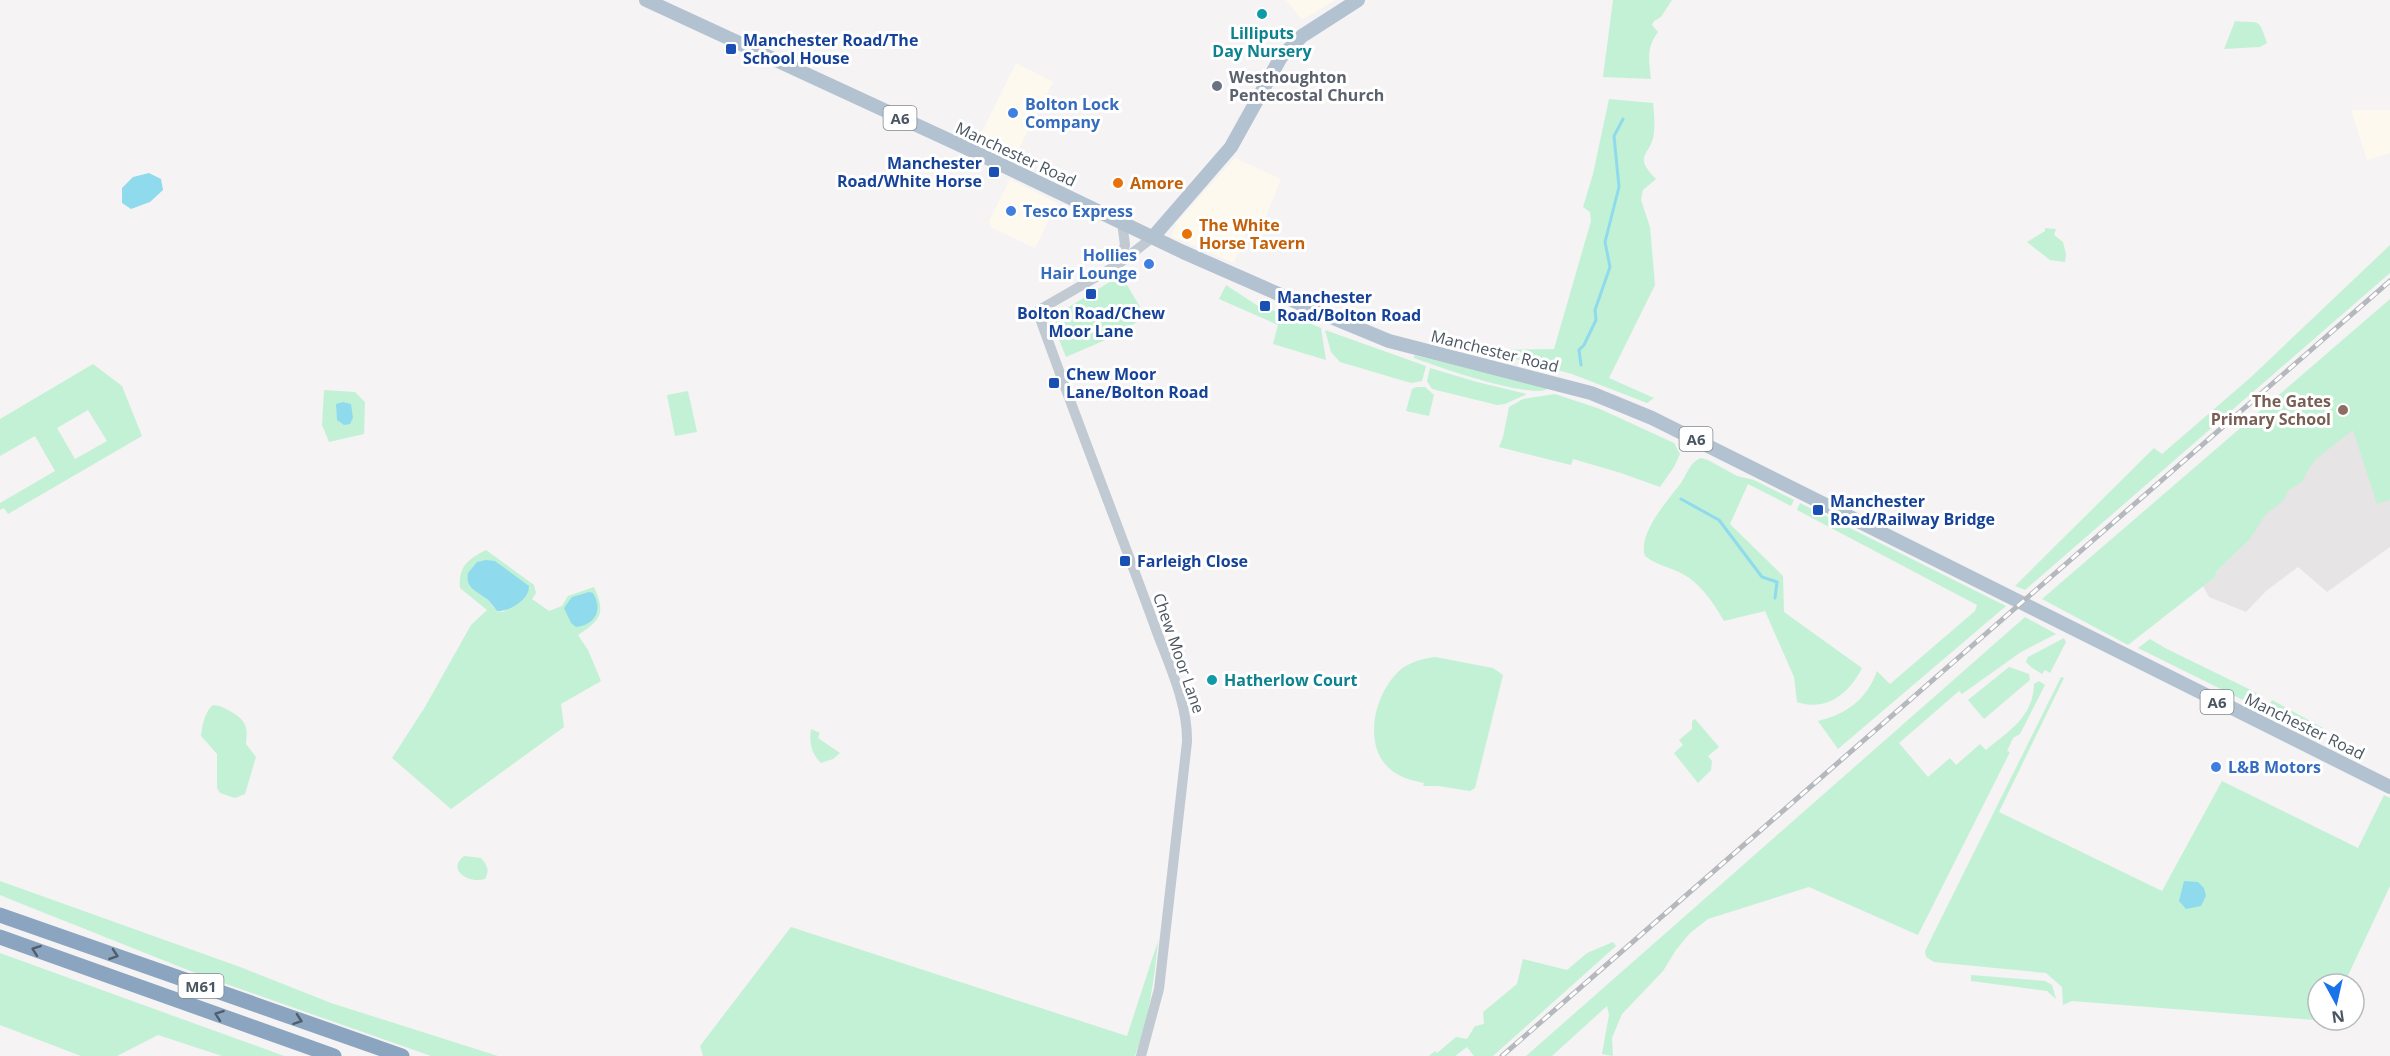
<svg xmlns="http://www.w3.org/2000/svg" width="2390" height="1056" font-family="'Open Sans',sans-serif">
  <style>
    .commercial { fill: #fdf9ef }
    .education { fill: #e6e4e5 }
    .green { fill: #c3f1d5; fill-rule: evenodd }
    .water { fill: #90daee }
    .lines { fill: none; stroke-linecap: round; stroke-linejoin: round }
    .stream { stroke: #90daee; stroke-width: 3 }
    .minor { stroke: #c1cad2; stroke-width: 10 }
    .major { stroke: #b3c2d1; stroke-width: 14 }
    .highway { stroke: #8ba5c1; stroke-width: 15 }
    .rail-casing { stroke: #b5b8bd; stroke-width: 5 }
    .rail { stroke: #fff; stroke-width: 3; stroke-dasharray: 9; stroke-linecap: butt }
    .oneway { stroke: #505e6b }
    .culture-dot { fill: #0f9aa8; stroke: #fff; stroke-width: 2 }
    .transit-dot { fill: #1a4fb4; stroke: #fff; stroke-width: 2 }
    .worship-dot { fill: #6b7280; stroke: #fff; stroke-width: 2 }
    .shop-dot { fill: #3f7fe0; stroke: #fff; stroke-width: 2 }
    .food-dot { fill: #e8710a; stroke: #fff; stroke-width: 2 }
    .education-dot { fill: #8d6e63; stroke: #fff; stroke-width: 2 }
    .labels { text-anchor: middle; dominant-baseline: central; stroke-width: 6; stroke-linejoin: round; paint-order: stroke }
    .shield { fill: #fff; stroke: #808990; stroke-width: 1.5 }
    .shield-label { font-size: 15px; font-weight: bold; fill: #4a5661 }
    .culture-label { font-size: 16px; font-weight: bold; fill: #0d838f; stroke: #fff }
    .transit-label { font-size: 16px; font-weight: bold; fill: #164399; stroke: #fff; text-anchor: start }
    .worship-label { font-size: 16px; font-weight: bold; fill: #5b616d; stroke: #fff; text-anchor: start }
    .shop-label { font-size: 16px; font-weight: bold; fill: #366cbe; stroke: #fff; text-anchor: start }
    .street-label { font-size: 16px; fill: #4a5661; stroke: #fff }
    .food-label { font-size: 16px; font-weight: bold; fill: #c56008; stroke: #fff; text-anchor: start }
    .education-label { font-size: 16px; font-weight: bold; fill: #785e54; stroke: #fff; text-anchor: end }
  </style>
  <rect width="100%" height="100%" fill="#f5f3f3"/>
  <path class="commercial" d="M 1286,0 L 1335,0 L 1302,20 Z
    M 1016,63 L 1053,82 L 1016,154 L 980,136 Z
    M 2351,110 L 2390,110 L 2390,153 L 2367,160 Z
    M 1235,158 L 1281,179 L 1262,226 L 1251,222 L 1234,263 L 1171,236 L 1177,222 Z
    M 1010,179 L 1057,203 L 1035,248 L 992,228 L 989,221 Z"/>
  <path class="education" d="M 2390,330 L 2390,547 L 2327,592 L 2298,567 L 2266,591 L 2246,612 L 2209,597 L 2203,586 L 2215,577 L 2217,571 L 2249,540 L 2245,528 Z"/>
  <path class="green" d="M 1613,0 L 1672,0 L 1661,17 L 1654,21 L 1652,25 L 1658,32 C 1646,48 1649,60 1651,79 L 1603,77 Z
    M 2235,21 C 2260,24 2258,16 2267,43 L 2260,47 L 2224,49 Z
    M 1609,99 L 1653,103 C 1654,112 1655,123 1654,132 C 1652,156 1631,154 1656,179 L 1643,190 L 1641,200 L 1650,227 L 1655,285 L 1609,378 L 1654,398 L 1647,403 L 1572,374 L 1516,359 L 1460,347 L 1486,350 L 1554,349 L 1591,221 L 1590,212 L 1583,207 L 1593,174 Z
    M 2045,228 L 2056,229 L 2054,235 L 2063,242 L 2066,254 L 2065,262 L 2050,260 L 2027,242 L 2045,231 Z
    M 2390,245 L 2390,273 L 2025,590 L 2015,586 L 2154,448 L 2162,454 L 2250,378 Z
    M 1121,275 L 1146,317 L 1103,341 L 1066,357 L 1054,327 L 1059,313 Z
    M 1226,285 L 1258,306 L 1289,315 L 1321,328 L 1326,360 L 1273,344 L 1278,325 L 1219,299 Z
    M 2390,299 L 2390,500 L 2377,504 L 2353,430 L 2316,459 L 2308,470 L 2302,482 L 2289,490 L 2283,501 L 2266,514 L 2249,540 L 2217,571 L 2215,577 L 2128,645 L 2042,599 Z
    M 1325,330 L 1426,366 L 1422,381 L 1411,383 L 1340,362 L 1331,352 Z
    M 1414,355 L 1549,388 C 1534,401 1436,366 1414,358 Z
    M 93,364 L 122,386 L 142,436 L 8,514 L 4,508 L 0,510 L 0,503 L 55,471 L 35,436 L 0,456 L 0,419 ZM 88,410 L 107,441 L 75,459 L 57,428 Z
    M 1430,368 L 1477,382 L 1527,394 L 1505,404 L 1497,405 L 1432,389 L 1427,381 Z
    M 1416,387 L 1425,387 L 1434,395 L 1429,416 L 1406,411 L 1412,389 Z
    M 324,390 L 355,392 L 365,402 L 364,434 L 329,442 L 322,425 Z
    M 688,391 L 697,432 L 675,436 L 667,395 Z
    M 1555,394 L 1600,409 L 1674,443 L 1680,454 L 1674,467 L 1660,487 L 1621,473 L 1573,459 L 1571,465 L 1499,447 L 1503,437 L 1509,407 L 1523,399 Z
    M 1701,458 L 1708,460 L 1737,476 L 1754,480 L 1794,500 L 1791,506 L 1748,484 L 1730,524 L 1783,576 L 1784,612 L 1862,668 C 1849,694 1826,712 1797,702 L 1794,677 L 1765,611 L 1724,621 C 1713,602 1700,582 1679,572 C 1668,567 1655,564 1645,556 C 1637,534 1669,499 1681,483 C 1687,474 1690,462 1701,458 Z
    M 1800,503 L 2006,606 L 1838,749 L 1818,721 C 1847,714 1867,699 1877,671 L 1890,684 L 1975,611 L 1977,605 L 1797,510 Z
    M 486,550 L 534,585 L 536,593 L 532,599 L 549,611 L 562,606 L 568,596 L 594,587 C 606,613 601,620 578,635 L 588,650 L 601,681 L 561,704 L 564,727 L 451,809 L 392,758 L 425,707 L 471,625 L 487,610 L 460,588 C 458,567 468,559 486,550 ZM 495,561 L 530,588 L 503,612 L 497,611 L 486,598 Z
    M 2025,617 L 2056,634 L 2021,652 L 1962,694 L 1959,691 L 1899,743 L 1928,777 L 1950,758 L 1956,765 L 1980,744 L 1986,750 C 2010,730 2033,717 2034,684 L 2039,681 L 2045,685 L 2020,734 L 2013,738 L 2007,751 L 2010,752 L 1918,935 L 1809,887 L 1708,919 L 1690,933 L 1676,950 L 1663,971 L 1622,1014 L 1612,1038 L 1613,1056 L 1602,1054 L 1609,1015 L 1607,1006 L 1552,1056 L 1526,1056 Z
    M 2064,638 L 2066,642 L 2050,673 L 2045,670 L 2042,674 L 2031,667 L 2026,662 L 2028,657 Z
    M 2150,639 L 2167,649 L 2257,693 L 2250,701 L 2245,701 L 2138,648 Z
    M 1435,657 L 1493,668 L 1503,675 L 1475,788 L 1470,791 L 1438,786 L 1423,786 L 1424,783 C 1415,781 1405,779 1397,774 C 1361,753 1372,698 1398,672 C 1408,662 1422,659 1435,657 Z
    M 2009,667 L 2029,674 L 2030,680 L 1984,719 L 1968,700 Z
    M 2061,677 L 2064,678 L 1999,812 L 2162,891 L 2222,781 L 2358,848 L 2384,795 L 2390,798 L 2390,886 L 2344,984 L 2318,984 L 2318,1014 L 2315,1020 L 2072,1001 L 2063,1005 L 2062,987 L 2046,973 L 1934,962 L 1926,957 L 1925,951 Z
    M 2272,700 L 2323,728 L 2316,742 L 2274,718 L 2269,705 Z
    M 213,705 C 222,705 242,716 245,725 C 248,731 246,738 246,744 L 256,757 L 245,794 L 235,798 L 220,793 L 217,788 L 217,754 L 201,736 C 202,726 205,711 213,705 Z
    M 1695,719 L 1719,747 L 1708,756 L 1712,761 L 1711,770 L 1698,783 L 1674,753 L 1683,745 L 1679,740 L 1692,729 L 1692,721 Z
    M 811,729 L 820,733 L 818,738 L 840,753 L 833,759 L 821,763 C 811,753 809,742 811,729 Z
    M 464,856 L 481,858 C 487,865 490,870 485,879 C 469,884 446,870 464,856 Z
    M 0,881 L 240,967 L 331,1003 L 498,1056 L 431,1056 L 198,974 L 17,902 L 0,895 Z
    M 791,927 L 1127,1036 L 1158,941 C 1154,981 1149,1019 1135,1056 L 703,1056 L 700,1046 Z
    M 1613,942 L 1616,946 L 1493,1056 L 1474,1056 L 1467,1047 L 1455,1056 L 1429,1056 L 1435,1051 L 1437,1053 L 1456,1037 L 1467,1039 L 1475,1026 L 1484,1024 L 1483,1012 L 1517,984 L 1523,959 L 1567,970 L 1587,953 Z
    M 0,953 L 284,1056 L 222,1056 L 158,1035 L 117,1056 L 81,1056 L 0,1025 Z
    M 1971,975 L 2045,981 L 2052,985 L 2056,999 L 2047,991 L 1971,981 Z"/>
  <path class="water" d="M 149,173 L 161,179 L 163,190 L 150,202 L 131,209 L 122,203 L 122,188 L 133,177 Z
    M 343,402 L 351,404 L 353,418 L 350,424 L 344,425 L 337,420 L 336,404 Z
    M 486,560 L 495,561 L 529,586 C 530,599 509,612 497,611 C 494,607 491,603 487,599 C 477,591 465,588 468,573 L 477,562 Z
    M 589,592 L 593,593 C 603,609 596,625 576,627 L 571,623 L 564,608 L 572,597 Z
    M 2184,881 L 2198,882 L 2204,888 L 2206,896 L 2201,906 L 2186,909 L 2179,901 Z"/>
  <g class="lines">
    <path class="stream" d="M 1581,365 L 1579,350 L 1584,345 L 1596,320 L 1595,310 L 1610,267 L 1605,242 L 1619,187 L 1614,136 L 1623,119
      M 1681,499 L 1719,520 L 1762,577 L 1777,582 L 1775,598"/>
    <path class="minor" d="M 1118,262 L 1125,245 L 1122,222
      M 1141,1056 L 1159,989 L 1187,742 C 1188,702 1167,661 1154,624 C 1117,523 1077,422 1041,321 L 1039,310 L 1117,265 L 1153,237"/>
    <path class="major" d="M 646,0 L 977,153 L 1183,252 L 1326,315 L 1389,341 L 1591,393 L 1652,418 L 2390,787
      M 1153,237 L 1231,147 L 1281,57 L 1302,36 L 1358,0"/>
    <path class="highway" d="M 0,915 L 402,1056
      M 0,937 L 334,1056"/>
    <defs>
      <path id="rail" d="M 1502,1056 L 2390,281"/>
    </defs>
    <use href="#rail" class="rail-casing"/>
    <use href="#rail" class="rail"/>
  </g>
  <defs><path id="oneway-chevron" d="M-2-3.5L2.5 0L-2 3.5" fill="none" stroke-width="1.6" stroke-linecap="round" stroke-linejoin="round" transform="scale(1.5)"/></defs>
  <g class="oneway">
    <use href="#oneway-chevron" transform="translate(36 950) rotate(-160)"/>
    <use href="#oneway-chevron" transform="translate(114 955) rotate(19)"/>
    <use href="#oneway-chevron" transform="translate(219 1015) rotate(-160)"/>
    <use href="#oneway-chevron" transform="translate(298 1020) rotate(19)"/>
  </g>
  <g class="culture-dot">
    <circle cx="1262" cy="14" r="6"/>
    <circle cx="1212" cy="680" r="6"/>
  </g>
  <g class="transit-dot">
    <rect x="725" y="43" width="12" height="12" rx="3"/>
    <rect x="988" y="166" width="12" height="12" rx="3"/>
    <rect x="1085" y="288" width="12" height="12" rx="3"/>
    <rect x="1259" y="300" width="12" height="12" rx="3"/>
    <rect x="1048" y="377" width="12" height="12" rx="3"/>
    <rect x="1812" y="504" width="12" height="12" rx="3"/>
    <rect x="1119" y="555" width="12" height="12" rx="3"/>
  </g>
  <circle class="worship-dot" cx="1217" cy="86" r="6"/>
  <g class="shop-dot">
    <circle cx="1013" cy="113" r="6"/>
    <circle cx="1011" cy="211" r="6"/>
    <circle cx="1149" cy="264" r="6"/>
    <circle cx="2216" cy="767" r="6"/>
  </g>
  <g class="food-dot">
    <circle cx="1118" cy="183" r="6"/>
    <circle cx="1187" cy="234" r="6"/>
  </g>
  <circle class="education-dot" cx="2343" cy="410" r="6"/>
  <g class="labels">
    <g class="shield">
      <rect x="883.5" y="106" width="33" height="24" rx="4.5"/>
      <rect x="1679.5" y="427" width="33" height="24" rx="4.5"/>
      <rect x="2200.5" y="690" width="33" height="24" rx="4.5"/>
      <rect x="178.5" y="974" width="45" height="24" rx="4.5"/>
    </g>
    <g class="shield-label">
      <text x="900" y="118">A6</text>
      <text x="1696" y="439">A6</text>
      <text x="2217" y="702">A6</text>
      <text x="201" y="986">M61</text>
    </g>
    <g class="culture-label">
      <text x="1262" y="33">Lilliputs<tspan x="1262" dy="18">Day Nursery</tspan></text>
      <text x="1224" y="680" text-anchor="start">Hatherlow Court</text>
    </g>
    <g class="transit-label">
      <text x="743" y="40">Manchester Road/The<tspan x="743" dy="18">School House</tspan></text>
      <text x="982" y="163" text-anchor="end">Manchester<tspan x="982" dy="18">Road/White Horse</tspan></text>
      <text x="1277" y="297">Manchester<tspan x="1277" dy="18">Road/Bolton Road</tspan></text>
      <text x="1091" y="313" text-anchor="middle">Bolton Road/Chew<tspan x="1091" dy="18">Moor Lane</tspan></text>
      <text x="1066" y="374">Chew Moor<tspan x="1066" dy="18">Lane/Bolton Road</tspan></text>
      <text x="1830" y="501">Manchester<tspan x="1830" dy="18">Road/Railway Bridge</tspan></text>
      <text x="1137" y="561">Farleigh Close</text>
    </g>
    <g class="worship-label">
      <text x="1229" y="77">Westhoughton<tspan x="1229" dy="18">Pentecostal Church</tspan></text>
    </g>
    <g class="shop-label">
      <text x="1025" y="104">Bolton Lock<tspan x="1025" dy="18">Company</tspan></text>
      <text x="1023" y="211">Tesco Express</text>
      <text x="1137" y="255" text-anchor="end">Hollies<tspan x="1137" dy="18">Hair Lounge</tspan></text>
      <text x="2228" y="767">L&amp;B Motors</text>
    </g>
    <g class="street-label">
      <text transform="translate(1016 154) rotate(25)">Manchester Road</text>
      <text transform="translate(1495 351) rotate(14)">Manchester Road</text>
      <text transform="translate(1179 653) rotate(71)">Chew Moor Lane</text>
      <text transform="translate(2305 726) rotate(26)">Manchester Road</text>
    </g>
    <g class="food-label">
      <text x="1130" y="183">Amore</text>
      <text x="1199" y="225">The White<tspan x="1199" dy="18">Horse Tavern</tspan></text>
    </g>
    <g class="education-label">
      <text x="2331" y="401">The Gates<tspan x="2331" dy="18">Primary School</tspan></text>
    </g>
  </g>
  <g transform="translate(2336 1002) rotate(172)"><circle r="28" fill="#ffffff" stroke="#b7bbc0" stroke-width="1.5"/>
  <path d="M0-4.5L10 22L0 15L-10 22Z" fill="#1a73e8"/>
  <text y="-9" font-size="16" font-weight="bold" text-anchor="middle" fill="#4a5661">N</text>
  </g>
</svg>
